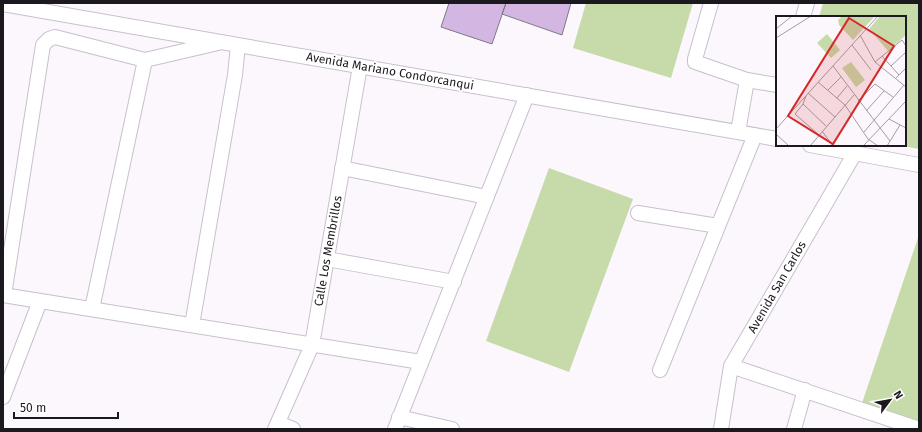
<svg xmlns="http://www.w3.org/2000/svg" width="922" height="432" font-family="'Fira Sans',sans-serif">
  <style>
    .green { fill: #c7daaa }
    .building { fill: #d3b6e2; stroke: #817886 }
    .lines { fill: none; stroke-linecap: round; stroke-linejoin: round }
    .minor-casing { stroke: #c9bfce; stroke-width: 16 }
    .minor { stroke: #fff; stroke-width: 14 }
    .labels { text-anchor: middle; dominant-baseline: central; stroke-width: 3.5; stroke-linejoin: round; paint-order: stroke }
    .street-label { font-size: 12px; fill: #1c191e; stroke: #fff }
    .inset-road { fill: none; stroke: #a29ea4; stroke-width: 1 }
    .view { fill: #d62828; fill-opacity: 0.15; stroke: #d62828; stroke-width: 2 }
    .inset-edge { fill: none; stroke: #1c191e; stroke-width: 2 }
  </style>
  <rect width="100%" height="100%" fill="#fbf7fd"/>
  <path class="green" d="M 586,3 L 693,3 L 671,78 L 573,48 Z
    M 823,3 L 919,3 L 919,149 L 898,145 L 905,145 L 905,17 L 819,17 Z
    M 549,168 L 633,199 L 569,372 L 486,341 Z
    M 919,235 L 919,422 L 861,406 Z"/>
  <path class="building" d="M 449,3 L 506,3 L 492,44 L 441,27 Z
    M 506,3 L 571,3 L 562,35 L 502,14 Z"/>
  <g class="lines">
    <defs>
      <path id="minor" d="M 711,3 L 695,59 L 695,62 L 747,80 L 777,85
        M 3,4 L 777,139
        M 803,17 L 807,3
        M 738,132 L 747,80
        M 810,145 L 919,165
        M 342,168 L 487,197
        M 638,213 L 718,226
        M 327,259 L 454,282
        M 3,295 L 421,362
        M 4,295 L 43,45 L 49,39 L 55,37 L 145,60
        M 92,309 L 145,60 L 218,43
        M 192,325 L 235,75 L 238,45
        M 731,366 L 919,429
        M 660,370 L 755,135
        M 3,397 L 40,301
        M 399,417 L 452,429
        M 278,423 L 293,429
        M 275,429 L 312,345 L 360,66
        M 395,429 L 527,95
        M 721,429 L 731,366 L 855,153
        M 794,429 L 805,390"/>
    </defs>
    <use href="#minor" class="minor-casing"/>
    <use href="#minor" class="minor"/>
  </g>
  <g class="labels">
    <g class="street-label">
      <text transform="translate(390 71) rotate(10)">Avenida Mariano Condorcanqui</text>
      <text transform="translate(328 251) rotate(-80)">Calle Los Membrillos</text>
      <text transform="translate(777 287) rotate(-60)">Avenida San Carlos</text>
    </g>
  </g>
  <g transform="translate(776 16)">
    <rect width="130" height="130" fill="#fbf7fd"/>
    <path d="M 66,0 L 99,0 L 77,24 L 63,9 L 62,4 ZM 104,0 L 130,0 L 130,19 L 112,35 L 93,13 ZM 51,18 L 64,34 L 55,42 L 41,27 ZM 75,46 L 89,64 L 80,71 L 66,52 Z" fill="#c7daaa"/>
    <path class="inset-road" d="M 0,13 L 16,0M 84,19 L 99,46 L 130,71M 0,22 L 35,0M 76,29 L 95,54M 106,40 L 123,59M 99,46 L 126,24 L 130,30M 57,50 L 114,125M 115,50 L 130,36M 119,63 L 130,52M 42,66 L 69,89 L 92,123 L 102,130M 52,74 L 65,61M 32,77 L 59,101M 30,80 L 27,88 L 50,110M 61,82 L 71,70M 82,85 L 99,68 L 117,81M 27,88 L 19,98 L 43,119M 90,95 L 108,75M 113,103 L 130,112M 0,113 L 102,0M 46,115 L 57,130M 88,116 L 128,69M 1,119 L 13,130M 34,130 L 78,79M 87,130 L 130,85M 111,130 L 124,109"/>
    <path class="view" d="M 73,2 L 118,30 L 57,128 L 12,100 Z"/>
    <rect width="130" height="130" class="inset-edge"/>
  </g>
  <rect width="922" height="432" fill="none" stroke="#1c191e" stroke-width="8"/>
  <g transform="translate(890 400) rotate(58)" stroke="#ffffff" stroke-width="3" paint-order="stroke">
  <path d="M0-3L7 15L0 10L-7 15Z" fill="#1c191e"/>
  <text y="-6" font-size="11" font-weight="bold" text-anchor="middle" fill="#1c191e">N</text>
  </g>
  <path d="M14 412v6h104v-6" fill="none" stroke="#1c191e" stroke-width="2"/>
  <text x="20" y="412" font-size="12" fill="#1c191e" stroke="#ffffff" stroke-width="3" paint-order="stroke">50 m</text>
</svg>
